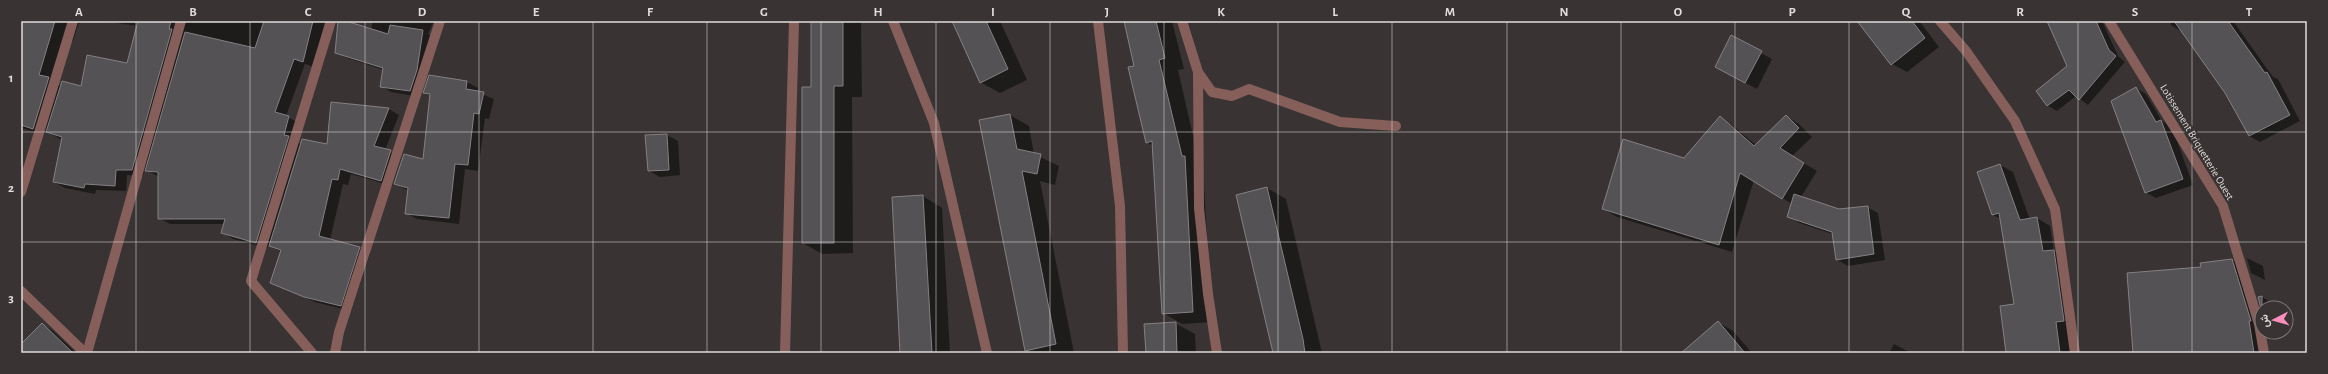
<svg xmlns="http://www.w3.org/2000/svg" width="2328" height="374" font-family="'Alegreya Sans',Vazirmatn,sans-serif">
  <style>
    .shadow { fill: #0007 }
    .building { fill: #555255; stroke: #848083 }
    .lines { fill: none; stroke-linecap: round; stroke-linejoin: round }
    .street { stroke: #865f5b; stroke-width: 10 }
    .grid { fill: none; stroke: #dfdcdb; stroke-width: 1; stroke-opacity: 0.55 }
    .labels { text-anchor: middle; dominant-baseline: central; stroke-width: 4; stroke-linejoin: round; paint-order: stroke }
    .street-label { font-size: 11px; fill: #dfdcdb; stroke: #393433 }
    .neatline { fill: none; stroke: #dfdcdb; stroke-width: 1.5 }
    .grid-label { font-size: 13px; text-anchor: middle; font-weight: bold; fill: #dfdcdb }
  </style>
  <rect width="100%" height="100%" fill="#393433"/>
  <path class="shadow" d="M 21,21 L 81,21 L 78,25 L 73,41 L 63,38 L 51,80 L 61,86 L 82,87 L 128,64 L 138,26 L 102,21 L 325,21 L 314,67 L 305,64 L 286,116 L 299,123 L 295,141 L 301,144 L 328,145 L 332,103 L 389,109 L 399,115 L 385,150 L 401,157 L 392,186 L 351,174 L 348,185 L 343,184 L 330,240 L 359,248 L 370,254 L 351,311 L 315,302 L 271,283 L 282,252 L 268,245 L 267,248 L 233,239 L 222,232 L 224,224 L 170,224 L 159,218 L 159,177 L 145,169 L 143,176 L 127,175 L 126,191 L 96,190 L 95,194 L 65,188 L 54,182 L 62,140 L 45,131 L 44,134 L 21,128 Z
    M 339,21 L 371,30 L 373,21 L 434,21 L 428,34 L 433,37 L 420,97 L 391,92 L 381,86 L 384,70 L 347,58 L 336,53 Z
    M 812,21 L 861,21 L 862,97 L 852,97 L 853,253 L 822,254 L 803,243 L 812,88 Z
    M 953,21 L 1000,21 L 1027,80 L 1000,93 L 980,82 Z
    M 1125,21 L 1172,21 L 1184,69 L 1178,70 L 1200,166 L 1203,168 L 1212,322 L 1182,324 L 1163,313 L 1153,146 L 1147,142 L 1135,66 Z
    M 1858,21 L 1922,21 L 1920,22 L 1939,47 L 1907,72 L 1892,64 Z
    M 2048,21 L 2102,21 L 2118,56 L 2125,62 L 2088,105 L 2076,96 L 2057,111 L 2048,106 L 2037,91 L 2068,67 Z
    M 2169,21 L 2233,21 L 2273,77 L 2278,79 L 2300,121 L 2260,142 L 2249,136 L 2226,92 L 2183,32 L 2172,26 Z
    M 1732,37 L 1772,59 L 1757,89 L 1727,73 Z
    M 430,76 L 467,82 L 478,88 L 477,92 L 494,99 L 489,119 L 485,118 L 478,171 L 465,169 L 459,224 L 417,219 L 406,213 L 409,191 L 395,184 L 424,161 L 431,96 L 425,93 Z
    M 2136,88 L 2146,94 L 2162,121 L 2172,127 L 2193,185 L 2156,198 L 2145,192 Z
    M 1010,115 L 1029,126 L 1034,154 L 1059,166 L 1055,185 L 1040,181 L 1074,353 L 1030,353 L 1025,350 Z
    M 1786,116 L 1799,124 L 1812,137 L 1792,156 L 1817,171 L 1801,197 L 1839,210 L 1867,207 L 1878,213 L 1885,260 L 1848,266 L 1836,259 L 1833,234 L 1799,223 L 1788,216 L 1792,204 L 1754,180 L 1732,252 L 1617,217 L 1603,209 L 1684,159 L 1720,118 L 1733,126 L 1756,145 Z
    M 667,135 L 678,141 L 680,175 L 660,177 L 649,171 Z
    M 2000,165 L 2013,172 L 2030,220 L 2037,218 L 2050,226 L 2054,251 L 2066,258 L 2072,353 L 2007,353 L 2016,305 L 2001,219 L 1993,215 L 1979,173 Z
    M 1267,188 L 1286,199 L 1322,353 L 1274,353 Z
    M 923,196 L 942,208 L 950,353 L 901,353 L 893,198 Z
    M 2247,258 L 2263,266 L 2265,280 L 2251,273 Z
    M 2232,260 L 2246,268 L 2267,353 L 2134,353 L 2202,268 Z
    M 2262,297 L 2277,306 L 2277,308 L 2262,308 L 2259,298 Z
    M 1718,322 L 1733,331 L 1752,353 L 1688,353 Z
    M 1175,323 L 1195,334 L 1196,353 L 1147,353 Z
    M 42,324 L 52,330 L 76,353 L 23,353 L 21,346 Z
    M 1894,344 L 1911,353 L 1889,353 Z"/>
  <path class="building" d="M 21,21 L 55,21 L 39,75 L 49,77 L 33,129 L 21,125 Z
    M 138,21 L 171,21 L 169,29 L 172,29 L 132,170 L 116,170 L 115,186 L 85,184 L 84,188 L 53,182 L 62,137 L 46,132 L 62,81 L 81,86 L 87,55 L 127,63 Z
    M 264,21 L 313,21 L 303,62 L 294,59 L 275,112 L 289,116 L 284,135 L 289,136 L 256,243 L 221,233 L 225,219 L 158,219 L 158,172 L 145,171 L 185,32 L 255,48 Z
    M 338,21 L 346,21 L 388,34 L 390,25 L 423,30 L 417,70 L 410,91 L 380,87 L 383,68 L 335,53 Z
    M 811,21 L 843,21 L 843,86 L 834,86 L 834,243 L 802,243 L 802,87 L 811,87 Z
    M 952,21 L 986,21 L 1008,69 L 980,83 Z
    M 1124,21 L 1156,21 L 1165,58 L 1159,60 L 1182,156 L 1185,156 L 1193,312 L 1162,314 L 1152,141 L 1146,143 L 1128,67 L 1134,66 Z
    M 1857,21 L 1912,21 L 1925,38 L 1891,65 Z
    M 2047,21 L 2096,21 L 2109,50 L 2116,56 L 2079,100 L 2069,90 L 2047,106 L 2036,91 L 2067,66 Z
    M 2174,21 L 2228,21 L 2265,73 L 2267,72 L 2290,115 L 2249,136 L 2225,93 Z
    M 1731,35 L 1762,51 L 1745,83 L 1715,67 Z
    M 429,75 L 467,81 L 466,89 L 484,92 L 479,114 L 474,113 L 468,165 L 455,164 L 449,218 L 405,214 L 408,188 L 394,184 L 404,154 L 423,159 L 430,94 L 423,93 Z
    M 2136,87 L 2156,122 L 2161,120 L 2183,179 L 2145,193 L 2111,101 Z
    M 331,102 L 389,108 L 374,146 L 391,150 L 381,181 L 340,169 L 338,180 L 332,179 L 319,236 L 360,247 L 341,306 L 304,297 L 270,283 L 281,250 L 269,246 L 302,139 L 327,144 Z
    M 1010,114 L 1017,149 L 1041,154 L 1037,174 L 1022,171 L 1056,344 L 1025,351 L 979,120 Z
    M 1786,115 L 1799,128 L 1780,148 L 1804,163 L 1782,199 L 1740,173 L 1719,245 L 1602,209 L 1623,139 L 1684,158 L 1720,116 L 1754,146 Z
    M 667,134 L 669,170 L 648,171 L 645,135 Z
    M 2000,164 L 2020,220 L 2037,217 L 2043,251 L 2054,250 L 2064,321 L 2056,322 L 2060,353 L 2006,353 L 2000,306 L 2014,304 L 1999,213 L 1992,215 L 1977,172 Z
    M 1267,187 L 1303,339 L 1305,353 L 1273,353 L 1236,195 Z
    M 1794,194 L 1839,209 L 1868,206 L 1874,254 L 1836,260 L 1832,232 L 1787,217 Z
    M 923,195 L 932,353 L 900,353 L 892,197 Z
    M 2232,259 L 2251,321 L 2249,321 L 2254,353 L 2133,353 L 2127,273 L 2201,267 L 2200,263 Z
    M 2262,296 L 2262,312 L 2258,297 Z
    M 1718,321 L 1745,353 L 1681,353 Z
    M 1176,322 L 1177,353 L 1146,353 L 1144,324 Z
    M 42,323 L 73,353 L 21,353 L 21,344 Z"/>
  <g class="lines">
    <path class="street" d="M 893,21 L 934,123 L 987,353
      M 1098,21 L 1120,206 L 1123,353
      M 1182,21 L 1198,72 L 1199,208 L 1208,294 L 1217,353
      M 1940,21 L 1966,51 L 2015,121 L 2055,209 L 2075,353
      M 2109,21 L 2223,206 L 2259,324 L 2264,353
      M 1198,72 L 1212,92 L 1232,96 L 1249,89 L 1340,122 L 1396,126
      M 21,192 L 73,21
      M 21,291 L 85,353
      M 87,353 L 181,21
      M 312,353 L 251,281 L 331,21
      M 335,353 L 339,332 L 440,21
      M 785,353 L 794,21"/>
  </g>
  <path class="grid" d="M 136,21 L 136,353M 250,21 L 250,353M 365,21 L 365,353M 479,21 L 479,353M 593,21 L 593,353M 707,21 L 707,353M 821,21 L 821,353M 936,21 L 936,353M 1050,21 L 1050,353M 1164,21 L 1164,353M 1278,21 L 1278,353M 1392,21 L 1392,353M 1507,21 L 1507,353M 1621,21 L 1621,353M 1735,21 L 1735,353M 1849,21 L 1849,353M 1963,21 L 1963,353M 2078,21 L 2078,353M 2192,21 L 2192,353M 21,132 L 2307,132M 21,242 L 2307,242"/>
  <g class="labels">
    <g class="street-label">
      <text transform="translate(2197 142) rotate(59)">Lotissement Briquetterie Ouest</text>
    </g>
  </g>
  <rect width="2328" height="374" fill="none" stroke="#393433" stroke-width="44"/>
  <g transform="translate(2274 320) rotate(264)"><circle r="19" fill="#393433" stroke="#7b7776"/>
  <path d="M0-3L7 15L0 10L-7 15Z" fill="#fe8ebc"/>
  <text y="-6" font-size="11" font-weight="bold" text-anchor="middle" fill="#dfdcdb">ش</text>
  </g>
  <rect x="22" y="22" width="2284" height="330" class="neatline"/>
  <g class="grid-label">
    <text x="79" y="16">A</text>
    <text x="193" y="16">B</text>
    <text x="308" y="16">C</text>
    <text x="422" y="16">D</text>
    <text x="536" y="16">E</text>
    <text x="650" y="16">F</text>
    <text x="764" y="16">G</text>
    <text x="878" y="16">H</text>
    <text x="993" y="16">I</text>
    <text x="1107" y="16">J</text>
    <text x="1221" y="16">K</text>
    <text x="1335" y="16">L</text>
    <text x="1450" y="16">M</text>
    <text x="1564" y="16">N</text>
    <text x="1678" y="16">O</text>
    <text x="1792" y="16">P</text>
    <text x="1906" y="16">Q</text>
    <text x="2020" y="16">R</text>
    <text x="2135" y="16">S</text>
    <text x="2249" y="16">T</text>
    <text x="11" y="82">1</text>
    <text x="11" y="192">2</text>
    <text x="11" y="302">3</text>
  </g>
</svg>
